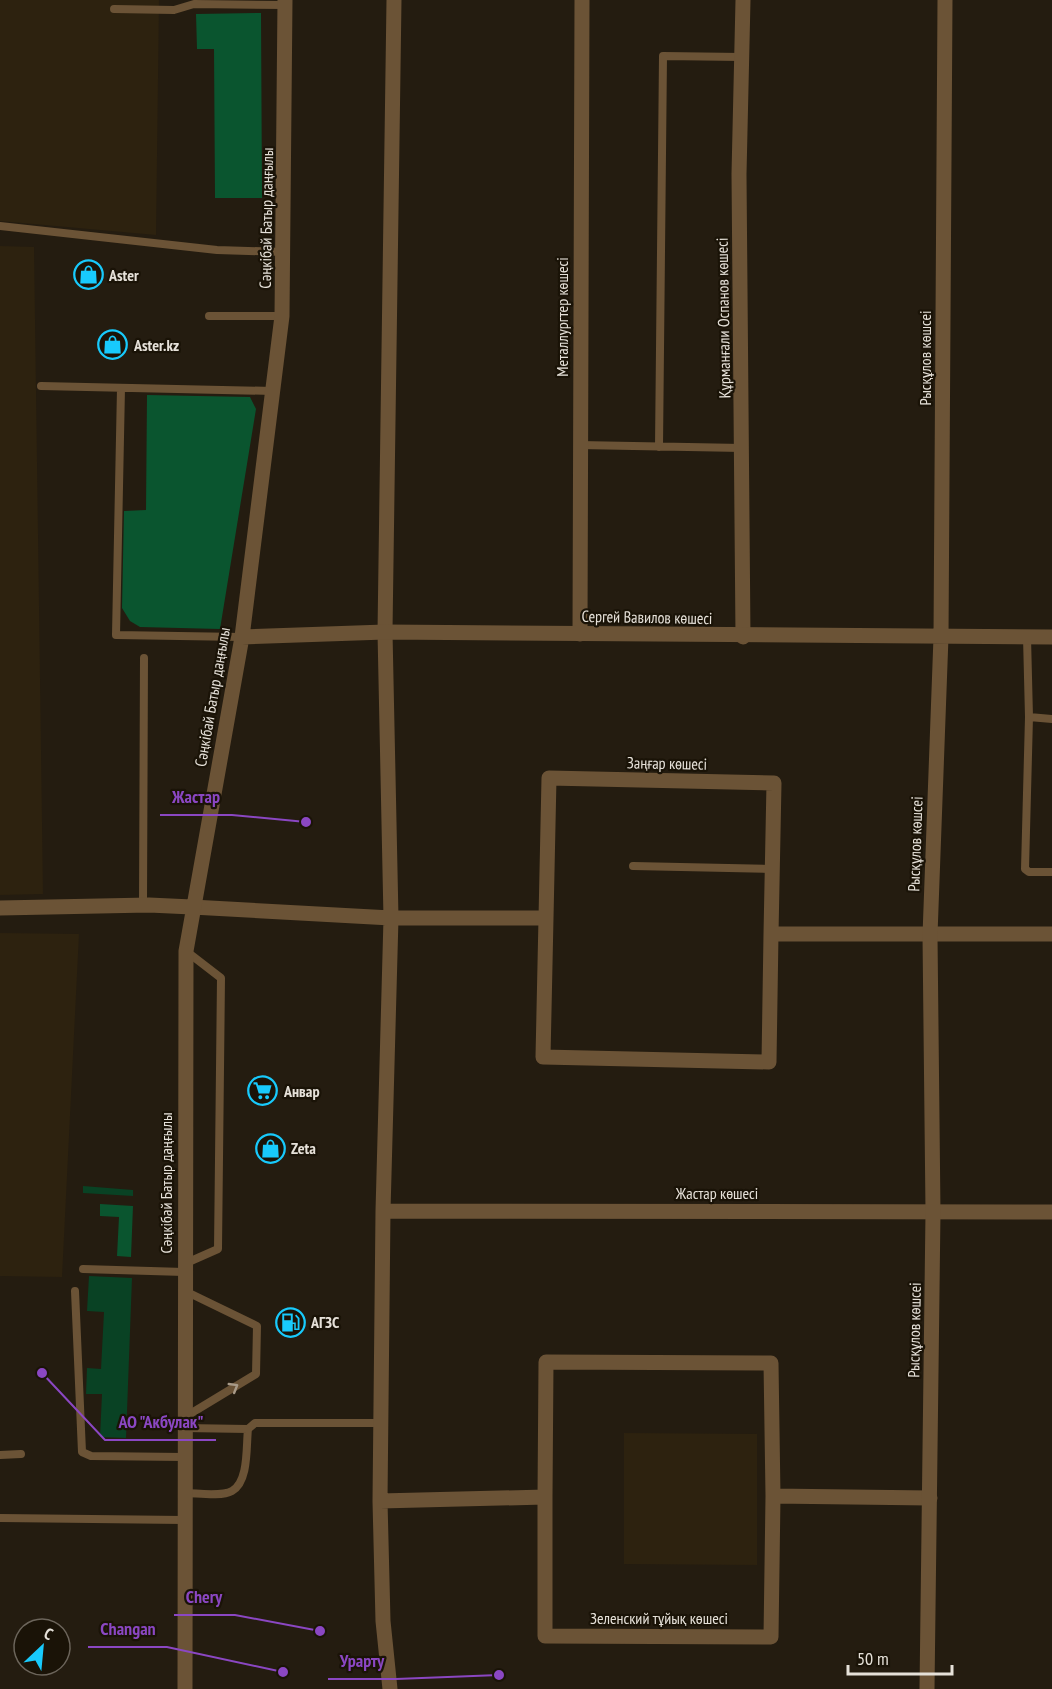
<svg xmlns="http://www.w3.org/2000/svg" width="1052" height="1689" font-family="'PT Sans Narrow',sans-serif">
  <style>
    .built { fill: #2d220f }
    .green { fill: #094224 }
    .forest { fill: #0a552f }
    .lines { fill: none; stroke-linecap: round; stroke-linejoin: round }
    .service { stroke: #6b5336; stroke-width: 8 }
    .minor { stroke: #6b5336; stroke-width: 15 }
    .tertiary { stroke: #6b5336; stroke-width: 15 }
    .oneway { stroke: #a89a88 }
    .labels { text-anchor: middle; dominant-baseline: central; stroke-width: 4.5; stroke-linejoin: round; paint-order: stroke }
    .street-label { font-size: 16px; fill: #e6e1d9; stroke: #1a1307 }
    .poi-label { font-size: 16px; font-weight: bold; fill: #e6e1d9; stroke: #1a1307; text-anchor: start }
    .leader { fill: none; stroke: #8b47c3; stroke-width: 2 }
    .callout-dot { fill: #8b47c3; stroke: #1a1307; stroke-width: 2 }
    .callout-label { font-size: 18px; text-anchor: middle; font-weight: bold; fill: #8b47c3; stroke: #1a1307; stroke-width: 4.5; stroke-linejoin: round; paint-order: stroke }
  </style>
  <rect width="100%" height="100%" fill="#241c10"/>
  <path class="built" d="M 0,0 L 159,0 L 156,235 L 0,221 Z
    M 0,246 L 34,247 L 43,894 L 0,895 Z
    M 0,933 L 79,934 L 62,1277 L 0,1276 Z
    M 624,1433 L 757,1434 L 757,1565 L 624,1564 Z"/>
  <path class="green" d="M 83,1186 L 133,1190 L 133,1196 L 83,1193 Z
    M 89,1276 L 132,1278 L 126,1438 L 100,1437 L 102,1394 L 86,1394 L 87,1368 L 101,1369 L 104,1312 L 87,1311 Z"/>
  <path class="forest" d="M 261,13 L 262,198 L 215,198 L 214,49 L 197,49 L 196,14 Z
    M 147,395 L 250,397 L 256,409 L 220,629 L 140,627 L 130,621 L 122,608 L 124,511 L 146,510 Z
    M 100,1204 L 133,1206 L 131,1257 L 117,1256 L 119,1217 L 100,1216 Z"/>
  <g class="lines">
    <path class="service" d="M 114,9 L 174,10 L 194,4 L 285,5
      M 0,226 L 217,250 L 284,252
      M 209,316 L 282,316
      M 41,386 L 273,391
      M 121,388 L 116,635 L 242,637
      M 579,445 L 742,448
      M 659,447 L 663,56 L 742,57
      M 1027,637 L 1029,717
      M 1052,719 L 1029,717 L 1025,869 L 1029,872 L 1052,872
      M 633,866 L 772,869
      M 143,905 L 144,658
      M 184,1264 L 218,1249 L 221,978 L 186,951
      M 83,1269 L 184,1272
      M 75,1291 L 82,1452 L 91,1456 L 184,1457
      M 185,1291 L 257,1326 L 256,1374 L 185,1417
      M 184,1428 L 248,1429 L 255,1423 L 381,1423
      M 0,1455 L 21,1454
      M 184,1493 C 197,1493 221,1497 232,1491 C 249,1482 246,1446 248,1429
      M 0,1518 L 184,1520"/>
    <path class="minor" d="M 580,634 L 582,0
      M 743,637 L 739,174 L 743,0
      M 192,907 L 391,918 L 546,918 L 549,778 L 774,783 L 771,934
      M 546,918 L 543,1057 L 769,1062 L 771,934 L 1052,934
      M 383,1211 L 1052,1212
      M 545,1497 L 545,1636 L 771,1637 L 773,1496 L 930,1498
      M 380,1501 L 545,1497 L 546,1362 L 771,1363 L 773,1496
      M 390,1689 L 383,1621 L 380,1501 L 383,1211 L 391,918 L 385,632 L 394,0"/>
    <path class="tertiary" d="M 242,637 L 385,632 L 1052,637
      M 0,908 L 149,905 L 192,907
      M 185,1689 L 186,951 L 242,637 L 282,316 L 285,0
      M 927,1689 L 933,1212 L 930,935 L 941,637 L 945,0"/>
  </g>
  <defs><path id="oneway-chevron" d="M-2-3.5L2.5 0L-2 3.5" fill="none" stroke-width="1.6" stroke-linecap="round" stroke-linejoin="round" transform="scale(1.5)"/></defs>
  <use class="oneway" href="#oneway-chevron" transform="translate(234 1387) rotate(-31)"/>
  <defs>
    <symbol id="shop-ring" viewBox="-11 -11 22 22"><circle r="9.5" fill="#1a1307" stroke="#18cafc" stroke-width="1.5"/><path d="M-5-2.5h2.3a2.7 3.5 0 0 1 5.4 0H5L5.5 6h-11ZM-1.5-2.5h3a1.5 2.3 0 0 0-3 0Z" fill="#18cafc"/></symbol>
    <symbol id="supermarket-ring" viewBox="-11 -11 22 22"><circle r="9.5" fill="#1a1307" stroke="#18cafc" stroke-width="1.5"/><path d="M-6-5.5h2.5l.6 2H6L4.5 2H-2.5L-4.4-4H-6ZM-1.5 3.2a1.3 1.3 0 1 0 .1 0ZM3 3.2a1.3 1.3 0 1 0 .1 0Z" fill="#18cafc"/></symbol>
    <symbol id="fuel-ring" viewBox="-11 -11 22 22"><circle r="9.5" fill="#1a1307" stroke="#18cafc" stroke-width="1.5"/><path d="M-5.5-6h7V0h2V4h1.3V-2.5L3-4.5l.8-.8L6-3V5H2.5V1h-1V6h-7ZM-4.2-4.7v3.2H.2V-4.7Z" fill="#18cafc"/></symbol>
  </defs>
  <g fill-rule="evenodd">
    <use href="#shop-ring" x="72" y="258" width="33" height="33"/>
    <use href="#shop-ring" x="96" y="328" width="33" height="33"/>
    <use href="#supermarket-ring" x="246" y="1074" width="33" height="33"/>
    <use href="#shop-ring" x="254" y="1132" width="33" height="33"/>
    <use href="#fuel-ring" x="274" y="1306" width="33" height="33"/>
  </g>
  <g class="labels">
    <g class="street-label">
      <text transform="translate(266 218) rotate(-89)">Сәңкібай Батыр даңғылы</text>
      <text transform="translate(562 317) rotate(-90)">Металлургтер көшесі</text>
      <text transform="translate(723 318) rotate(-91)">Құрманғали Оспанов көшесі</text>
      <text transform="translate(925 358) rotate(-90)">Рысқұлов көшсеі</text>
      <text transform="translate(647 617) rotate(1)">Сергей Вавилов көшесі</text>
      <text transform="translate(212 697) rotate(-80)">Сәңкібай Батыр даңғылы</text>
      <text transform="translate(667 763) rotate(1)">Заңғар көшесі</text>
      <text transform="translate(915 844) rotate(-88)">Рысқұлов көшсеі</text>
      <text transform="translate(166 1183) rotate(-90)">Сәңкібай Батыр даңғылы</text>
      <text x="717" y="1193">Жастар көшесі</text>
      <text transform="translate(914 1330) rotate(-89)">Рысқұлов көшсеі</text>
      <text x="659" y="1618">Зеленский тұйық көшесі</text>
    </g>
    <g class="poi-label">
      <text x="109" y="275">Aster</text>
      <text x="134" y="345">Aster.kz</text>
      <text x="284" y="1091">Анвар</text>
      <text x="291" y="1148">Zeta</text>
      <text x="311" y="1322">АГЗС</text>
    </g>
  </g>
  <path class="leader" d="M306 822L232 815H160M42 1373L105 1440H216M320 1631L235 1615H174M283 1672L167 1647H88M499 1675L396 1679H328"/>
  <g class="callout-dot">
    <circle cx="306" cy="822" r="6"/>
    <circle cx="42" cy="1373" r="6"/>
    <circle cx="320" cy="1631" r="6"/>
    <circle cx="283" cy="1672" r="6"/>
    <circle cx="499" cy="1675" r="6"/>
  </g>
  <g class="callout-label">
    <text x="196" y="803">Жастар</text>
    <text x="161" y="1428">АО "Акбулак"</text>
    <text x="204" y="1603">Chery</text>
    <text x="128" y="1635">Changan</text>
    <text x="362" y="1667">Урарту</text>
  </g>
  <g transform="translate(42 1647) rotate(26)"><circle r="28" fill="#1a1307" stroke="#6c655b" stroke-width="1.5"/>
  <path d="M0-4.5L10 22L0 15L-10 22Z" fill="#18cafc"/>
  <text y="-9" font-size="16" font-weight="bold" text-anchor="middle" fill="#e6e1d9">С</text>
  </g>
  <path d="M848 1665v9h104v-9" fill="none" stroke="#e6e1d9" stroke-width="3"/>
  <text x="857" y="1665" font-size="18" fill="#e6e1d9" stroke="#1a1307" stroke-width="4.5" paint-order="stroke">50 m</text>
</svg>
